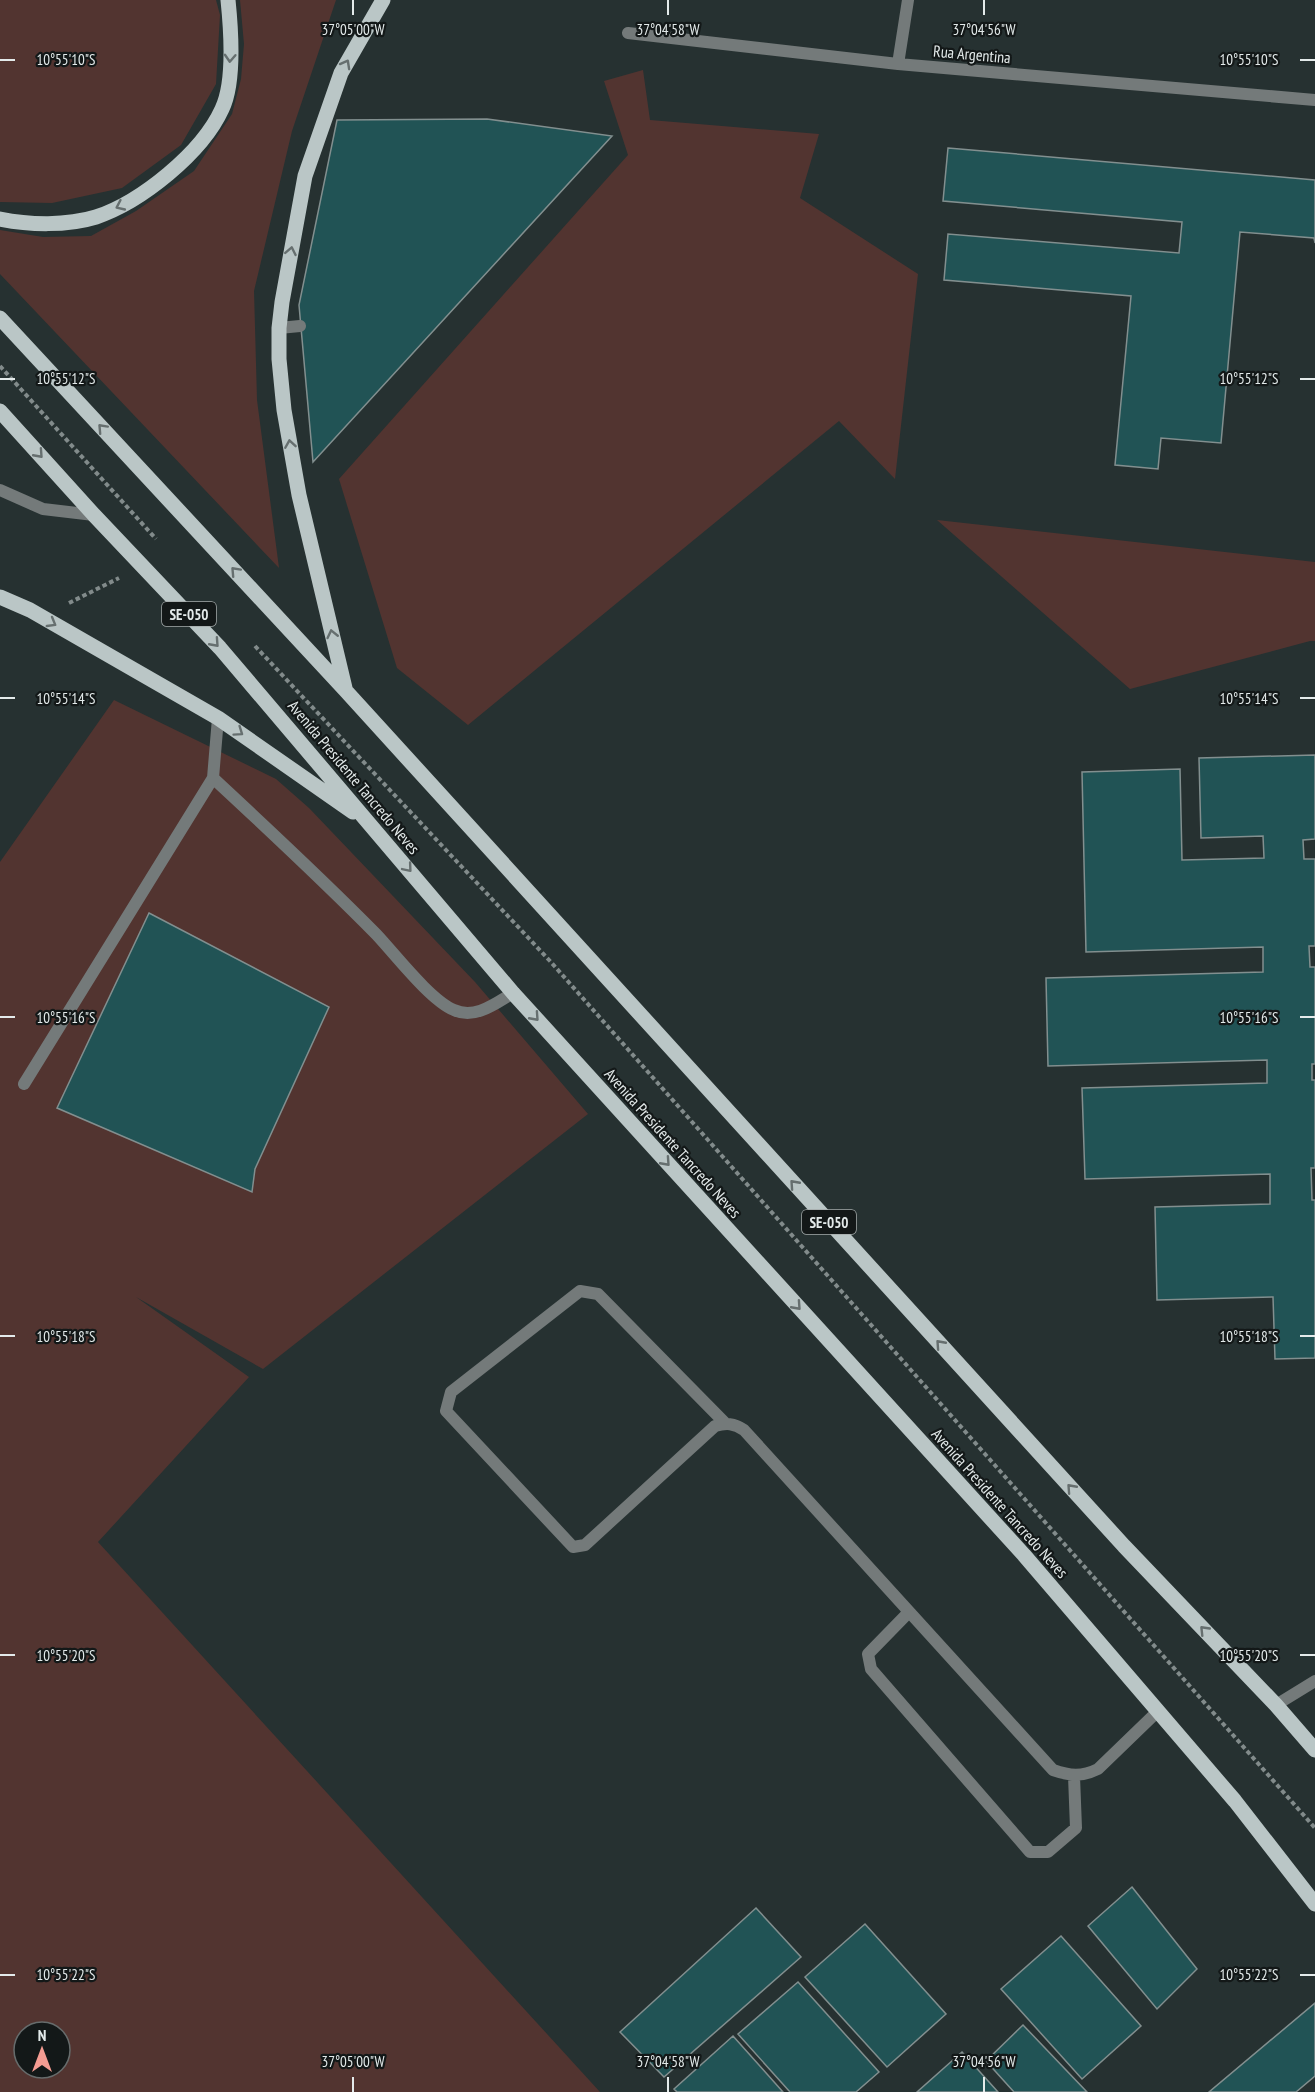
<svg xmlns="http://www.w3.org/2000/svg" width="1315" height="2092" font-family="'PT Sans Narrow',sans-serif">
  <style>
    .green { fill: #523430; fill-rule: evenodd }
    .building { fill: #215355; stroke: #828f8f; stroke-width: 1.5 }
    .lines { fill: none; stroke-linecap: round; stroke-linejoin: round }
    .path { stroke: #828b8b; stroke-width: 4; stroke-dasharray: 4.5 3; stroke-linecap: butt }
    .lane { stroke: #747a7a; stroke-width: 12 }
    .street { stroke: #747a7a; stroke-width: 12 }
    .primary { stroke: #bac6c6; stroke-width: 15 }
    .oneway { stroke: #666f6f }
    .ticks { fill: none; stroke: #e3eaea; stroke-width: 2 }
    .labels { text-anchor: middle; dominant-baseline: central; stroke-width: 4.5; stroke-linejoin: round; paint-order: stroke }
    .shield { fill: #131818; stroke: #a5abab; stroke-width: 1.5 }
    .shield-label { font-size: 15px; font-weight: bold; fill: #e3eaea }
    .street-label { font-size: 16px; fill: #e3eaea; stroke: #131818 }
    .ticks-label { font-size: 15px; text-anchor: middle; fill: #e3eaea; stroke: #131818; stroke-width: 4.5; stroke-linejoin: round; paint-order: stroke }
  </style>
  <rect width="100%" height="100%" fill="#263131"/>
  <path class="green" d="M 0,0 L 216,0 L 220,15 L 216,84 L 181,145 L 122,188 L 52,203 L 0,202 Z
    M 240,0 L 336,0 L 292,131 L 254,291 L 257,400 L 279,568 L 0,274 L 0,230 L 43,237 L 91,236 L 136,211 L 194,171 L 232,114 L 241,79 L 244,44 Z
    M 643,70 L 650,120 L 819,134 L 800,198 L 918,274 L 895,479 L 839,421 L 468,725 L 397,668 L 339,479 L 628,155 L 604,81 Z
    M 937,520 L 1315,562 L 1315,641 L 1310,641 L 1130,689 Z
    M 114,700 L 276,779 L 309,808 L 475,982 L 588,1114 L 263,1369 L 136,1297 L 249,1377 L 98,1542 L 600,2092 L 0,2092 L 0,862 ZM 149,913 L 329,1008 L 255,1169 L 252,1192 L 57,1108 ZM 24,2032 L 60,2032 L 60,2068 L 24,2068 Z"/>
  <path class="building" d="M 487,119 L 612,136 L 313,462 L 299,305 L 337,120 Z
    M 948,148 L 1315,180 L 1315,243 L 1314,238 L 1240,232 L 1221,443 L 1161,438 L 1158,469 L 1115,465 L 1131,296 L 944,280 L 948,234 L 1179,253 L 1182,222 L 943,201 Z
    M 1315,755 L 1315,839 L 1303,840 L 1304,859 L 1315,859 L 1315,946 L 1309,946 L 1310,967 L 1315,967 L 1315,1064 L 1312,1064 L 1312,1080 L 1315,1080 L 1315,1168 L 1311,1168 L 1312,1200 L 1315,1200 L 1315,1358 L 1275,1359 L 1273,1297 L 1157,1300 L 1155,1207 L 1270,1204 L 1270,1174 L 1085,1179 L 1082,1088 L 1267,1083 L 1267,1060 L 1048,1066 L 1046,978 L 1263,972 L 1263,947 L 1086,952 L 1082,772 L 1180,769 L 1182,860 L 1264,858 L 1263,836 L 1201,838 L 1199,758 Z
    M 149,913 L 329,1007 L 255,1169 L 252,1192 L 57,1108 Z
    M 1132,1887 L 1197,1969 L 1157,2009 L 1088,1926 Z
    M 756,1908 L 801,1957 L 664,2077 L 620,2032 Z
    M 865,1924 L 946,2014 L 887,2067 L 805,1977 Z
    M 1061,1936 L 1141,2026 L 1082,2079 L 1001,1989 Z
    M 798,1982 L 879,2072 L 856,2092 L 790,2092 L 738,2034 Z
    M 1315,2003 L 1315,2076 L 1296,2092 L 1209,2092 Z
    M 1023,2025 L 1087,2092 L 1014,2092 L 986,2061 Z
    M 733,2036 L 783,2092 L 677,2092 L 674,2089 Z
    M 962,2052 L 998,2092 L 917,2092 Z"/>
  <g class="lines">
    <path class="path" d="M 0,366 L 156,539
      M 69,603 L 119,578
      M 255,646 L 550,961 L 1315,1828"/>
    <path class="lane" d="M 279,328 L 300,326
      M 0,490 L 43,509 L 94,515
      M 218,718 L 213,778 C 268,829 323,880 376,934 C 395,954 430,1000 454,1010 C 475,1020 496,1003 513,993
      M 24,1084 L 213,778
      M 725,1423 L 598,1294 L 580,1291 L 451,1392 L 446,1411 L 573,1547 L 585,1545 L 715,1426 C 726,1423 734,1423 744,1430 L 1053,1770 C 1070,1776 1082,1777 1098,1769 L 1158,1711
      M 909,1612 L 868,1654 L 871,1669 L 1030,1852 L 1048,1852 L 1076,1828 L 1074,1776
      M 1276,1705 L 1315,1681"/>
    <path class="street" d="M 628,33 L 898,64 L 1315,100
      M 898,64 L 908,0"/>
    <path class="primary" d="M 0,219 C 29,225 67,226 96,217 C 141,202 202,153 222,109 C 235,82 231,29 228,0
      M 0,318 L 346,691 L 1124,1546 L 1276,1705 L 1315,1750
      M 0,411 L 94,515 L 220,648 L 513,993 L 1024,1555 L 1235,1801 L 1315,1904
      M 0,597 L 30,610 L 218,718 L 353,812
      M 345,688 L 299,495 L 284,410 L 279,359 L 279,328 L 282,302 L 305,176 L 341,73 L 383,0"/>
  </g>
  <defs><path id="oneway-chevron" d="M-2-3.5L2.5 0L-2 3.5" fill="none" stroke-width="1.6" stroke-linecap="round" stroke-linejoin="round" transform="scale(1.5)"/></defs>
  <g class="oneway">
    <use href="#oneway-chevron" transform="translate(230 58) rotate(93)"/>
    <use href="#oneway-chevron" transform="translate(346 64) rotate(-61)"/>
    <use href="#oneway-chevron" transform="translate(120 206) rotate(155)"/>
    <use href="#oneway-chevron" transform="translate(291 251) rotate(-79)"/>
    <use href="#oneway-chevron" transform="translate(102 428) rotate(-133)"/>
    <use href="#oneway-chevron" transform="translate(290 444) rotate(-99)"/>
    <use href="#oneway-chevron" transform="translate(39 454) rotate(48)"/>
    <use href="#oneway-chevron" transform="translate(235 571) rotate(-133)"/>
    <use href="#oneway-chevron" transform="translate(52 623) rotate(30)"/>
    <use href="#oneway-chevron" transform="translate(332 634) rotate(-103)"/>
    <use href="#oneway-chevron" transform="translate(215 643) rotate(48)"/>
    <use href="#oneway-chevron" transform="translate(239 732) rotate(35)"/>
    <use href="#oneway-chevron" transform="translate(408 868) rotate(50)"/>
    <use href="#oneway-chevron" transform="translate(535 1017) rotate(48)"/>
    <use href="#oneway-chevron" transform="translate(666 1162) rotate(48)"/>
    <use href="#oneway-chevron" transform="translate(794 1184) rotate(-132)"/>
    <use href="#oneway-chevron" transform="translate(797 1306) rotate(48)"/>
    <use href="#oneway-chevron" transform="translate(940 1344) rotate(-132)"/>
    <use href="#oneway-chevron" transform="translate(1071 1488) rotate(-132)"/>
    <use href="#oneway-chevron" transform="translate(1204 1630) rotate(-134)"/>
  </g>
  <path class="ticks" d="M 353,0 L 353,15M 668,0 L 668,15M 984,0 L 984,15M 0,60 L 15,60M 1300,60 L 1315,60M 0,379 L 15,379M 1300,379 L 1315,379M 0,698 L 15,698M 1300,698 L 1315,698M 0,1017 L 15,1017M 1300,1017 L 1315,1017M 0,1336 L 15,1336M 1300,1336 L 1315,1336M 0,1655 L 15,1655M 1300,1655 L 1315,1655M 0,1975 L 15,1975M 1300,1975 L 1315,1975M 353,2077 L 353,2092M 668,2077 L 668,2092M 984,2077 L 984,2092"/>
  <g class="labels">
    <g class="shield">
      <rect x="162" y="602" width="54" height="24" rx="4.5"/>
      <rect x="802" y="1210" width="54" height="24" rx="4.5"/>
    </g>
    <g class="shield-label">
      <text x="189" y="614">SE-050</text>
      <text x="829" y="1222">SE-050</text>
    </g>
    <g class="street-label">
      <text transform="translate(972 54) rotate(5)">Rua Argentina</text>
      <text transform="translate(354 777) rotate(50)">Avenida Presidente Tancredo Neves</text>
      <text transform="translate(673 1143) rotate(48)">Avenida Presidente Tancredo Neves</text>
      <text transform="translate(1000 1503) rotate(48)">Avenida Presidente Tancredo Neves</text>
    </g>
  </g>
  <g class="ticks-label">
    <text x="353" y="35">37°05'00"W</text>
    <text x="668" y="35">37°04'58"W</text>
    <text x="984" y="35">37°04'56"W</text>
    <text x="66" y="65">10°55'10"S</text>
    <text x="1249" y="65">10°55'10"S</text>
    <text x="66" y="384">10°55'12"S</text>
    <text x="1249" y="384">10°55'12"S</text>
    <text x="66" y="704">10°55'14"S</text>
    <text x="1249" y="704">10°55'14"S</text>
    <text x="66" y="1023">10°55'16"S</text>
    <text x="1249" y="1023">10°55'16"S</text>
    <text x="66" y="1342">10°55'18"S</text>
    <text x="1249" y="1342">10°55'18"S</text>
    <text x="66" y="1661">10°55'20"S</text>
    <text x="1249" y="1661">10°55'20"S</text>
    <text x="66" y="1980">10°55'22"S</text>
    <text x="1249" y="1980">10°55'22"S</text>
    <text x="353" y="2067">37°05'00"W</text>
    <text x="668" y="2067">37°04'58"W</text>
    <text x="984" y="2067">37°04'56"W</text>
  </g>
  <g transform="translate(42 2050)"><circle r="28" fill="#131818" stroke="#666c6c" stroke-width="1.5"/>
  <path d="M0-4.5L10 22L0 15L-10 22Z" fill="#f59c92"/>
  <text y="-9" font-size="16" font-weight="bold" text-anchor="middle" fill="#e3eaea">N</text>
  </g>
</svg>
